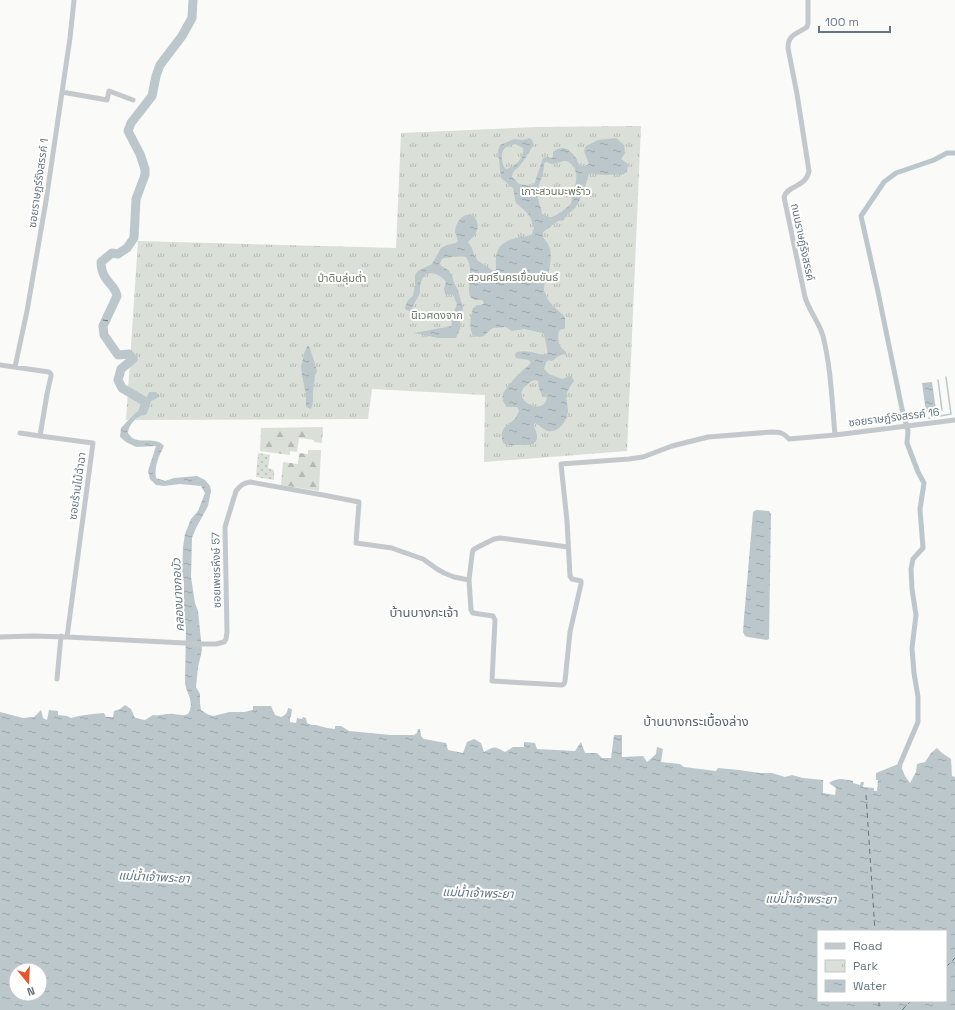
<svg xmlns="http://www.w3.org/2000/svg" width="955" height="1010" font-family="'Space Grotesk','Noto Sans Thai',sans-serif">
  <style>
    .grass { fill: url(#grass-dots) }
    .forest { fill: url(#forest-firs) }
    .park { fill: url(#park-tufts) }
    .water { fill: url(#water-ripples); fill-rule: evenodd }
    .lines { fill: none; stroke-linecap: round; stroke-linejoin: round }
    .stream { stroke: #bbc7cb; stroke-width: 1.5 }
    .canal { stroke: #bbc7cb; stroke-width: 5 }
    .river { stroke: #bbc7cb; stroke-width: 9 }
    .ferry { stroke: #60757c; stroke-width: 1; stroke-dasharray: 5 4; stroke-linecap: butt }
    .minor { stroke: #c3c8cc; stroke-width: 5 }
    .labels { text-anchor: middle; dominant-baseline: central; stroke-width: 4; stroke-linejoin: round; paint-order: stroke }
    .street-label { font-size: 11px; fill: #657683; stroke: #fff }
    .park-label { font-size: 11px; fill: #687a64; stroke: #fff }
    .water-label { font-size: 12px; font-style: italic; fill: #60757c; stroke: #fff }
    .quarter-label { font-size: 13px; fill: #57646e; stroke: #fff }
  </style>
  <defs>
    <pattern id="grass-dots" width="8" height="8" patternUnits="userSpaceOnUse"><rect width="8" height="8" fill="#dadfd7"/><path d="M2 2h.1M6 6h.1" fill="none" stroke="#b4b9b4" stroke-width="1.8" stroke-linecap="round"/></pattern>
    <pattern id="forest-firs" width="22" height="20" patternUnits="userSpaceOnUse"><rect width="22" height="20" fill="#dadfd7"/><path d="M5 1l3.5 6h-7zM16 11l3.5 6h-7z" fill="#b4b9b4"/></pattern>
    <pattern id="park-tufts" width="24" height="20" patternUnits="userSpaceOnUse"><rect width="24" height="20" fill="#dadfd7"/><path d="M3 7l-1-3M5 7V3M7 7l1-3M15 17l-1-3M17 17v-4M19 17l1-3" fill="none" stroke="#b4b9b4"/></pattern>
    <pattern id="water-ripples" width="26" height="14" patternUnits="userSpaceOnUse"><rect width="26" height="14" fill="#bbc7cb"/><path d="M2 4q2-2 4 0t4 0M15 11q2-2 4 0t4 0" fill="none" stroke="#9ca6aa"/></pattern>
  </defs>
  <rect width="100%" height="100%" fill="#fafaf8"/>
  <path class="grass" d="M 258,453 L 270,455 L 268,468 L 274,470 L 274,480 L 256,477 Z"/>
  <path class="forest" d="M 323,427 L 322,443 L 314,442 L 314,440 L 299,438 L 297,452 L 290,451 L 290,455 L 260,451 L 261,428 Z
    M 308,450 L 321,450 L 319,491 L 281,485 L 283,462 L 298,464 L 299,453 L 308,454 Z"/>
  <path class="park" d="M 641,126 L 627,451 L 484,462 L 485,395 L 372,389 L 368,419 L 135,420 L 140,415 L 145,414 L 147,403 L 156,399 L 156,392 L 149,392 L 140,410 L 135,413 L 128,420 L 126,420 L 138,241 L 396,248 L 401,133 L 538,127 Z"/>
  <path class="water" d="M 529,138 C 531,139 533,140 533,143 C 533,148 524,160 521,164 C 518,169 512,170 512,177 L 519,184 L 531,186 L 534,185 L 543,158 L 547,157 L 551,158 L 553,157 L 553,152 C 562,144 570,149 576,158 C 578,161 578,164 581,167 L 589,164 L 584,151 L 586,146 L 598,140 L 616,138 L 624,145 L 625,153 L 621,159 L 628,164 L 627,172 L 622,175 C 616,174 611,175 606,175 C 600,175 594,173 589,174 C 585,186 582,198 575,208 C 571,212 566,214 564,220 L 558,221 L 543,232 L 542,236 C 545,240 549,244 550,249 C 552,257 550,266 548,274 C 546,281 542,287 545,294 C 549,304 558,310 565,317 L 565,327 L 564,329 C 563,329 561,329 560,330 C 557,333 558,344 561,347 C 562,349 564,350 566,352 L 566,354 C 562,354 556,357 554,360 L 551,361 L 549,360 L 546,362 L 544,369 L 549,374 L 562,379 L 571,376 L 572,377 L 574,381 C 571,385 567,391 566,395 C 566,401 568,406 568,411 C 567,421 559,433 548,431 C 543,430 540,425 535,423 L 533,425 C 542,442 535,446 519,445 C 513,445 508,446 503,443 C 497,421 515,428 519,410 L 517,407 C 514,407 510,407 507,406 C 503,404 502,398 503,394 C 503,392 516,376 519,374 C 522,370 528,367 531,363 L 529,360 L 516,358 L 515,354 L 517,352 C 521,351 526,351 531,352 C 537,353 541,356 547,354 C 548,350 545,337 543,333 L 524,329 L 512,331 L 505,327 L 493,328 L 490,330 L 484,336 L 479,337 L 473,335 C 468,326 471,317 473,308 L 477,305 L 482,305 L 484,303 L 482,300 L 475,300 L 470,297 C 466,283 475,270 466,257 C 461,256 447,257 442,259 L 440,263 L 440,265 L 448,270 L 452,275 L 454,283 L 457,288 L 459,294 L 463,309 L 460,316 L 460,329 L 456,338 L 438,338 L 414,333 L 452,326 C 450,318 454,312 457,304 L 453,295 L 445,294 L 444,289 L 446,282 C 440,273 425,268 421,282 C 419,286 421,290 419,295 C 417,300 413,303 412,309 L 409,311 L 405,309 C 406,303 408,299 413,296 L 415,285 L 415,275 L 418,271 L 432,264 L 441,248 L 447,245 L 456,243 L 458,241 C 457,238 456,235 455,232 C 455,219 471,206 477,222 C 478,225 478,229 476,232 C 475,236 471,239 468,242 L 472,248 L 474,255 L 478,261 L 488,267 L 493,271 L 496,270 C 495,249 498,242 520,237 C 525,236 528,237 532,234 L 534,228 L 531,219 L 528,214 L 523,209 L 516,203 L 513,188 L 501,178 L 498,151 L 500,145 L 514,139 L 523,140 ZM 515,144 L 523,148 C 525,158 515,167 506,169 C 503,166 503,164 502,160 C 501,149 505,146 515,144 ZM 564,161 C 568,161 569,162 572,165 C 580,174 575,184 573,194 C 572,197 572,201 571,203 C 569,207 555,217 551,217 C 548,217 545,215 542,214 C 541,205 536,198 538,189 C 540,179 544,175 544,164 L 546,162 L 552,164 ZM 535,380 L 539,381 L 538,383 L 540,391 L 543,396 L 545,396 L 547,398 C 543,418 508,398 527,385 C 530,382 531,381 535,380 Z
    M 308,345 L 310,348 L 317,371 L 315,376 L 313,391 L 313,402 L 311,409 L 306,407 L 306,395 L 302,375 L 301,366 L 303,359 L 304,353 Z
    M 932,382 L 936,410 L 926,412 L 922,383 Z
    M 149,392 L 156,392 L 159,396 L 156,399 L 147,403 L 145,414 C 137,416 128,425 128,433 C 129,435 131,436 132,438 C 142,444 155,436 164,446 C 159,456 154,466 156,478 L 165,481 L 174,478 L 197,476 L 205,480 L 210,486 L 211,491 L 208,506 L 196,528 L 192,538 L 191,577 L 195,603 L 198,611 L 202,650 L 198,667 L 196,687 L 200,694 L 200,703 L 201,710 L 207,714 L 213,716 L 230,712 L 244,712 L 253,710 L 253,706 L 271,706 L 275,715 L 281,717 C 286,715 287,713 288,708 L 292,709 L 291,717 L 290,717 L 290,722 L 296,723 L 297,718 L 302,719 L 303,717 L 306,718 L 307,723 L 312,725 L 316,725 L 327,728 L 335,729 L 335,726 L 341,726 L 349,731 L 391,735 L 414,735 L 417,733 L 418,729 L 420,729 L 421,736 L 424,739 L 446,743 L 448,750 L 463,753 L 467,742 L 474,739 L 481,743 L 484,752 C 495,746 494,746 505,752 L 513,747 L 524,747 L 524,742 L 535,743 L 537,749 L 575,751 L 581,742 L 585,753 L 597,753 L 602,758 L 611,758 L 614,735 L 622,735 L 622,757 L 643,756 L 647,762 L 656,754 L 657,747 L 663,749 L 661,762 L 680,764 L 684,767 L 716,771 L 718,768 L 739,770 L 760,773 L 772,773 L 785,777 L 792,775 L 803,778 L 823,780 L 823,793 L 835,795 L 836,788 L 829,783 C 838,777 844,779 853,781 L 853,783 L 860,785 L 861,782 L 864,782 L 863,787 L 874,788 L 874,791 L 877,791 L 878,780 L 876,780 L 876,773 L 896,765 L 900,764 L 905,776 L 910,783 L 916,772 L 917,764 L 925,762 L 931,753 L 937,748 L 942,753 L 951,759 L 952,776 L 955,777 L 955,1010 L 0,1010 L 0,712 L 23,718 L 34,717 L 41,710 L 43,718 L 47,720 L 49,710 L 58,711 L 58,715 L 67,716 L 71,718 C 82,715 92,714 104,713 L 106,717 L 113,717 L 114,711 L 120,709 L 125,705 L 131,709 L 135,718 L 145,720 L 153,715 C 160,716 162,714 169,714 C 176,713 181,717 188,714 C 195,702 187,695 185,683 L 186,629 L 184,619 L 184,583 L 182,571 L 183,547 L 185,534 L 191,519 L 198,511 L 205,493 L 201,486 L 180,484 L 164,486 L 156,485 L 150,479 L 148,471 L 156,446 L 136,447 L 126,442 L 120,437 L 121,428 L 135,413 L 140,410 ZM 818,931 L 946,931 L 946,1001 L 818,1001 ZM 16,970 L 40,970 L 40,994 L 16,994 Z
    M 756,510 L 769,511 L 771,514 L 769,639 L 767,640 L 748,637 L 745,636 L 743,632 L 744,618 L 753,512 Z"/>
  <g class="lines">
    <path class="stream" d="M 938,380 L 942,410
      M 929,418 L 951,414 L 946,377"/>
    <path class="canal" d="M 899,770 L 900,764 L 918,722 L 918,697 L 914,673 L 912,648 L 916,615 L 912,589 L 911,569 L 913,559 L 923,548 L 920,509 L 924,483 L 918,472 L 907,443 L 908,431 L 902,409 L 878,292 L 861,216 L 884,182 L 896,173 L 934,160 L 947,153 L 955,153"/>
    <path class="river" d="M 143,411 L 146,402 L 122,388 L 118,380 L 121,369 L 133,359 L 129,354 L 118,355 L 104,335 L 103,326 L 117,296 C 116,288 109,284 105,277 C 102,272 101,267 101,262 L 112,253 L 118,254 L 127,248 L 134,238 L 136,199 L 145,175 L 145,169 L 140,154 L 128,131 L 131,123 L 152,96 L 156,76 L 160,65 L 182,36 L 192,18 L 193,0"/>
    <path class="ferry" d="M 103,320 L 109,321
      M 866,795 L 875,931
      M 946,967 L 955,958
      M 879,1001 L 879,1010
      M 902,1010 L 911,1001"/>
    <path class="minor" d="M 808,0 L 808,23 L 807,27 C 797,34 788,34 788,48 L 797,94 L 809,171 C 806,188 787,185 784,197 L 805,297 C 809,311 819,322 823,336 C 831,368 832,402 835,435
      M 62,92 L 107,100 L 109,91 L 133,100
      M 0,365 L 49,372 L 51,374 L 51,376 L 47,394 L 40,436 L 93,443 L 67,637
      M 15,367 L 27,311 L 46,201 L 70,38 L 74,0
      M 20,433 L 40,436
      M 568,547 L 500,538 L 494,539 L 478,547 L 473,550 L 472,555 L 469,580 L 471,610 L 473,613 L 493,616 L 495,620 L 492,681 L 562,685 L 564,684 L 565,681 L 570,632 L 581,584 L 581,581 L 572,579 L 570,576 L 567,521 L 561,464 L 629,459 L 643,457 L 672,446 L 708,437 L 772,432 C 780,432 784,433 789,439 L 835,435 L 955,420
      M 0,637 L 33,636 L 67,637 L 204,644 L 216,644 L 224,642 L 226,639 L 227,632 L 225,527 L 236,491 C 240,486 243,483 250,482 L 323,495 L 359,502 L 356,543 L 392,548 L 400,551 L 423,559 L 437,569 L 444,573 L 454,577 L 469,580
      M 57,679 L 61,636"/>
  </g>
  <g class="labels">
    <g class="street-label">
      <text transform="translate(38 183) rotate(-82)">ซอยราษฎร์รังสรรค์ 1</text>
      <text transform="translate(803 242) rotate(78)">ถนนราษฎ์รังสรรค์</text>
      <text transform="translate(894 417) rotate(-7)">ซอยราษฎ์รังสรรค์ 16</text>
      <text transform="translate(77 486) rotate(-82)">ซอยร้านไม้ฉำฉา</text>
      <text transform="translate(216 570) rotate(-91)">ซอยเพชรหึงษ์ 57</text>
    </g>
    <g class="park-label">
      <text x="556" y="191">เกาะสวนมะพร้าว</text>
      <text x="513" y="277">สวนศรีนครเขื่อนขันธ์</text>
      <text x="342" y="278">ป่าดิบลุ่มต่ำ</text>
      <text x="437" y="315">นิเวศดงจาก</text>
    </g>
    <g class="water-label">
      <text transform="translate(178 595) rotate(-93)">คลองบางกอบัว</text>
      <text transform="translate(154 877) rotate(3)">แม่น้ำเจ้าพระยา</text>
      <text transform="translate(478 893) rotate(2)">แม่น้ำเจ้าพระยา</text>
      <text transform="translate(801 899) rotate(1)">แม่น้ำเจ้าพระยา</text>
    </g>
    <g class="quarter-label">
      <text x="424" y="612">บ้านบางกะเจ้า</text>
      <text x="696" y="721">บ้านบางกระเบื้องล่าง</text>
    </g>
  </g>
  <rect x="817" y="930" width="130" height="72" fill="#ffffff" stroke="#c1c8cd"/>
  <rect x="825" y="943" width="20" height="6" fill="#c3c8cc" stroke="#c1c8cd"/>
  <text x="853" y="950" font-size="12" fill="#657683">Road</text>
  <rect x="825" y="960" width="20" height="12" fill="url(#park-tufts)" stroke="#c1c8cd"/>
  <text x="853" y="970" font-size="12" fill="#657683">Park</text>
  <rect x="825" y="980" width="20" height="12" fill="url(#water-ripples)" stroke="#c1c8cd"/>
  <text x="853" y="990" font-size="12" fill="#657683">Water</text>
  <g transform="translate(28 982) rotate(162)"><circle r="19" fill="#ffffff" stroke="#c1c8cd"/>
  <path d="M0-3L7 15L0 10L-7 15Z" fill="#e4572e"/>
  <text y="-6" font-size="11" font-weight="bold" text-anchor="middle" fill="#657683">N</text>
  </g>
  <path d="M819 26v6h71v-6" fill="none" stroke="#657683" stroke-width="2"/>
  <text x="825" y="26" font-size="12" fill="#657683" stroke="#ffffff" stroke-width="3" paint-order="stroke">100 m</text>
</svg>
